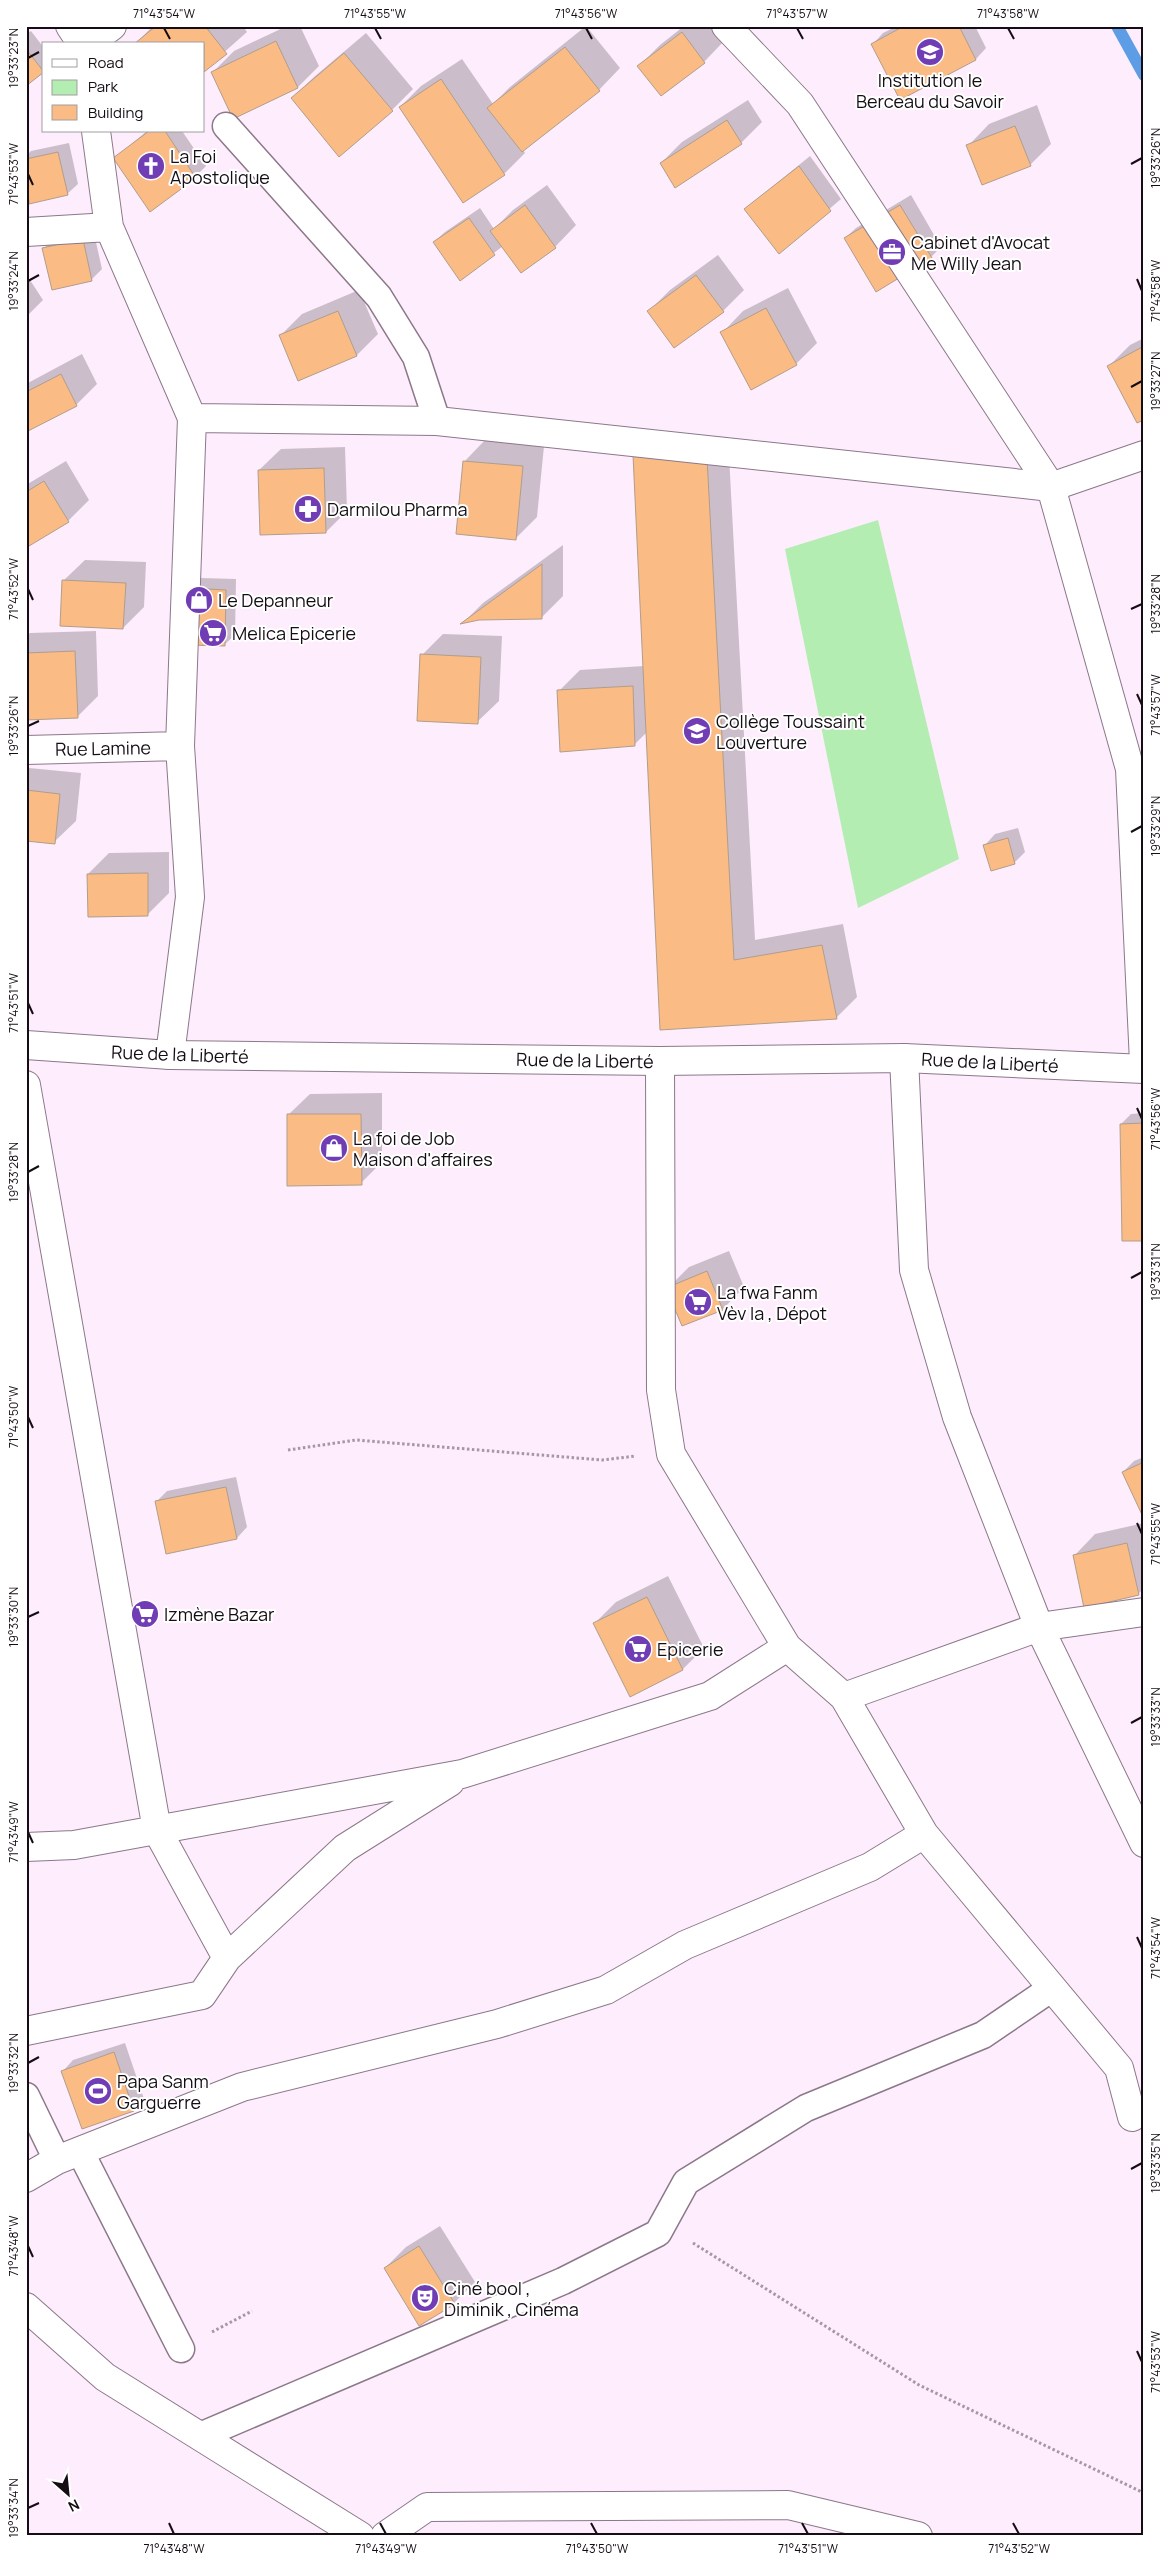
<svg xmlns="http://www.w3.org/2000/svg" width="1170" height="2562" font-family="Manrope,sans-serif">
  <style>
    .green { fill: #b4edb1 }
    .shadow { fill: #0003 }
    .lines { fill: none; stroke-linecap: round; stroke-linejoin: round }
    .stream { stroke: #5c9de5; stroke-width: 12 }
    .building { fill: #fabc84; stroke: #b19d8b }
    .service-casing { stroke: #8b788a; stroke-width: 29 }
    .minor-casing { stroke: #8b788a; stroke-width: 30 }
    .tertiary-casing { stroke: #8b788a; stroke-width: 30 }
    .path { stroke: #a598a4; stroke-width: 3; stroke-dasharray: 2.5 2.5; stroke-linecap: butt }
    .service { stroke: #fff; stroke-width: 26 }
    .minor { stroke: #fff; stroke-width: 28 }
    .tertiary { stroke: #fff; stroke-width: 28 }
    .ticks { fill: none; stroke: #140d14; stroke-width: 2 }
    .labels { text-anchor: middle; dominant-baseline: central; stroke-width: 4; stroke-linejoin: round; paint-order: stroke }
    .poi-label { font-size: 18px; fill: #140d14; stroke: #fff; text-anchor: start }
    .street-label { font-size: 18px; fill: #140d14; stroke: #fff }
    .neatline { fill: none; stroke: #140d14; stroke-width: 2 }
    .ticks-label { font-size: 12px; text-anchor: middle; fill: #140d14 }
  </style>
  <rect width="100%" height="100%" fill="#feedfd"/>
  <path class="green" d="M 878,520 L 959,859 L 858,908 L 785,549 Z"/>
  <path class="shadow" d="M 153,26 L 243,26 L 247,32 L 204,70 L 204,44 L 135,44 Z
    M 287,26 L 300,26 L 319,66 L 298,87 L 234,117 L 213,72 L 234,51 Z
    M 586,26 L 620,68 L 599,90 L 523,150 L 525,153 L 504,174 L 400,107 L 421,86 L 462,59 L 493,104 L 510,87 Z
    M 684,26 L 715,26 L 725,40 L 704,62 L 662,94 L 639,66 L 660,45 Z
    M 897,26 L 975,26 L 986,48 L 976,59 L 901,98 L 873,44 L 883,33 Z
    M 31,31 L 44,48 L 44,71 L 26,84 L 26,34 Z
    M 366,33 L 413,89 L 392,110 L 292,98 L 314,77 Z
    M 748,100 L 762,122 L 741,143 L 661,163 L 682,142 Z
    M 1037,105 L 1051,144 L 1030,165 L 968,146 L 989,124 Z
    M 147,131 L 182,131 L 206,166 L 195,177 L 115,158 Z
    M 69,143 L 78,184 L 67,194 L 30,203 L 26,187 L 26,156 L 31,151 Z
    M 810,156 L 841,199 L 779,252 L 745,209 Z
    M 547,185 L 576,225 L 555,247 L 521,271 L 503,246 L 460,279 L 434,242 L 445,232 L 480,208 L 494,229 L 513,210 Z
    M 911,195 L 941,247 L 931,257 L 845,238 L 856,228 Z
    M 93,229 L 102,269 L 91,280 L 43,249 L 54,238 Z
    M 718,255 L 744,290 L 723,311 L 649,311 L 670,290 Z
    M 26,274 L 43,300 L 26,317 Z
    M 788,288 L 817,343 L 796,364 L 722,333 L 743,311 Z
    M 359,290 L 378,334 L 357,355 L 298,379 L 281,335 L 302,314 Z
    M 1144,338 L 1144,418 L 1109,366 L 1130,345 Z
    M 82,354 L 97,384 L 76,405 L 26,430 L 26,384 Z
    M 656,435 L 728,437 L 755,940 L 843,924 L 857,997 L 836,1018 L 662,1029 L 647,732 L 634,745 L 559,691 L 580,670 L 644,666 Z
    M 485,440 L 544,446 L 537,517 L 516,538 L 464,462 Z
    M 345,447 L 347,511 L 326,532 L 259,470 L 281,449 Z
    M 66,461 L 89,500 L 68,521 L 26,538 L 26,485 Z
    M 563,545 L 563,596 L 542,617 L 479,618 L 464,622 L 483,603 Z
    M 85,560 L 146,562 L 144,607 L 123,628 L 63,581 Z
    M 201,578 L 236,579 L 235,635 L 224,645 L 190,588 Z
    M 96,631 L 98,696 L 77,717 L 26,719 L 26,637 L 30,633 Z
    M 443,634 L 502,636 L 499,701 L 477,722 L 422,655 Z
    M 29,768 L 81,773 L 76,821 L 54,842 L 26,840 L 26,770 Z
    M 1018,828 L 1025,852 L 1014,863 L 985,845 L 995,834 Z
    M 169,852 L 169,893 L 148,914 L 88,874 L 109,853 Z
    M 382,1093 L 382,1162 L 361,1183 L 288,1115 L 310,1094 Z
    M 1144,1113 L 1144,1239 L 1121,1124 L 1131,1114 Z
    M 729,1251 L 744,1287 L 723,1309 L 683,1324 L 668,1288 L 689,1267 Z
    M 1144,1457 L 1144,1516 L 1123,1472 L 1134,1461 Z
    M 236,1477 L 247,1527 L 237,1538 L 156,1502 L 167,1491 Z
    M 1144,1523 L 1144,1588 L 1138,1594 L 1074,1556 L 1095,1534 Z
    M 668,1576 L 704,1648 L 683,1669 L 631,1695 L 595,1623 L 616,1602 Z
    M 125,2043 L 144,2099 L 134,2110 L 63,2071 L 73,2060 Z
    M 440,2226 L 475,2282 L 454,2303 L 385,2268 L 406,2247 Z"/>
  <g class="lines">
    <path class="stream" d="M 1117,26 L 1144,75"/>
  </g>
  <path class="building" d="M 156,26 L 205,26 L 227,54 L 204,72 L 204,44 L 134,44 Z
    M 904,26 L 959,26 L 976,60 L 900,100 L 871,44 Z
    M 682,32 L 705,63 L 661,96 L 637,66 Z
    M 276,41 L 298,88 L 233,119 L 211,72 Z
    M 565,47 L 600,91 L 522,152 L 487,108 Z
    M 26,49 L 44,72 L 26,86 Z
    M 344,53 L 393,111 L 339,157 L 291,98 Z
    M 441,79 L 505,175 L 463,203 L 399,107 Z
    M 727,120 L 742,144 L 675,188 L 660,163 Z
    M 1015,126 L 1031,166 L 982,185 L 966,145 Z
    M 149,131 L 165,131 L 196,178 L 150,212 L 113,158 Z
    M 58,152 L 68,195 L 29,204 L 26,159 Z
    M 799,166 L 831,211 L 779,254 L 744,209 Z
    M 525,205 L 556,248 L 521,273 L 490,231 Z
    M 900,205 L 932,258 L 876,292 L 844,238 Z
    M 469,218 L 495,255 L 460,281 L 433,242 Z
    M 83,239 L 92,281 L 52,290 L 42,248 Z
    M 696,275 L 724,312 L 674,348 L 647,311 Z
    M 766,308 L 797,365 L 751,390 L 720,332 Z
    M 338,311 L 357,356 L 298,381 L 279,335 Z
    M 1144,346 L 1144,420 L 1137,423 L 1107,366 Z
    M 61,374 L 77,406 L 26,432 L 26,392 Z
    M 633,455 L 707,458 L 734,960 L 822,945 L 837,1019 L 660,1030 Z
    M 463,461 L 523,466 L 516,540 L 456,534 Z
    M 324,468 L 326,533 L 260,535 L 258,470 Z
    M 44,481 L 69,522 L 29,546 L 26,541 L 26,492 Z
    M 542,564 L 542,619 L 479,620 L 460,624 Z
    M 62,580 L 126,583 L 123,629 L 60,626 Z
    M 189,588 L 226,590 L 225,646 L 188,645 Z
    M 75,651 L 78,718 L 26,720 L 26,653 Z
    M 420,654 L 481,657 L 478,724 L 417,721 Z
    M 633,686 L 635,746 L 560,752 L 557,690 Z
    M 26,790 L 60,794 L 55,844 L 26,841 Z
    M 1008,838 L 1015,864 L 991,871 L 983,845 Z
    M 148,873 L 148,916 L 88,917 L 87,874 Z
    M 287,1114 L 361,1114 L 362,1185 L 287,1186 Z
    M 1144,1123 L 1144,1241 L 1122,1241 L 1120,1124 Z
    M 707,1271 L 723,1310 L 682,1326 L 666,1288 Z
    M 1144,1462 L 1144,1519 L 1122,1472 Z
    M 226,1487 L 237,1539 L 166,1554 L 155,1501 Z
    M 1127,1543 L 1139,1595 L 1084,1608 L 1073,1555 Z
    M 647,1597 L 683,1670 L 630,1697 L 593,1623 Z
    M 114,2052 L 134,2111 L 82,2129 L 61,2071 Z
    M 419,2246 L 455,2304 L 419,2326 L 384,2268 Z"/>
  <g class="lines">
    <defs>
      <path id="service" d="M 226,126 L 379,297 L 416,357 L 437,421
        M 26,2096 L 57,2160
        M 80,2151 L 181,2349
        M 200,2436 L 563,2281 L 658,2233 L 686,2182 L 806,2108 L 983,2035 L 1052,1988"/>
      <path id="minor" d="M 70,26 L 82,44
        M 726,26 L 800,104 L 1051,487 L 1144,455
        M 88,44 L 112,26
        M 96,131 L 109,227 L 192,418
        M 26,232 L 109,227
        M 26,750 L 180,746
        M 170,1055 L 190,897 L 180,746 L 192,418 L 437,421 L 1051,487 L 1130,769 L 1144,1062
        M 904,1058 L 914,1270 L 957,1417 L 1039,1627 L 1144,1843
        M 660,1061 L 661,1390 L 671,1454 L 787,1647 L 844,1697 L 924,1834 L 1119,2068 L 1132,2117
        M 26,1085 L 157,1830 L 227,1958
        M 844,1697 L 1039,1627 L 1144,1612
        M 26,1847 L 74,1845 L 462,1774 L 710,1696 L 787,1647
        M 26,2031 L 202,1995 L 227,1958 L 345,1848 L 450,1782
        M 26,2178 L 57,2160 L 242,2087 L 497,2024 L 606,1990 L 685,1945 L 870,1867 L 924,1834
        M 26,2307 L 105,2377 L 360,2536
        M 385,2536 L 427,2507 L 788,2505 L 918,2536"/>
      <path id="tertiary" d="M 26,1045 L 170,1055 L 660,1061 L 904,1058 L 1144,1069"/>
    </defs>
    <use href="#service" class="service-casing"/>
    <use href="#minor" class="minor-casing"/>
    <use href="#tertiary" class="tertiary-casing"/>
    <path class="path" d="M 288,1450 L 356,1440 L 602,1460 L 636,1456
      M 693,2243 L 919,2385 L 1144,2493
      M 212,2332 L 252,2311"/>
    <use href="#service" class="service"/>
    <use href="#minor" class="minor"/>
    <use href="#tertiary" class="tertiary"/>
  </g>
  <path class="ticks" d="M 164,28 L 170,39M 375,28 L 381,39M 586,28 L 592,39M 797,28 L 803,39M 1008,28 L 1014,39M 28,58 L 39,52M 1131,164 L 1142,158M 28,174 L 33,185M 1137,279 L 1142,291M 28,281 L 39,275M 1131,387 L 1142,381M 28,589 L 33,600M 1131,609 L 1142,604M 1137,694 L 1142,705M 28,726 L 39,721M 1131,832 L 1142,826M 28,1003 L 33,1014M 1137,1108 L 1142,1119M 28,1172 L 39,1166M 1131,1278 L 1142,1272M 28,1417 L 33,1428M 1137,1523 L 1142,1534M 28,1617 L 39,1612M 1131,1723 L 1142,1717M 28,1832 L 33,1843M 1137,1937 L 1142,1948M 28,2063 L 39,2057M 1131,2169 L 1142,2163M 28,2246 L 33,2257M 1137,2351 L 1142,2362M 28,2508 L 39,2503M 169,2523 L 174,2534M 380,2523 L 386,2534M 591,2523 L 597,2534M 802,2523 L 808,2534M 1013,2523 L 1019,2534"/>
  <defs>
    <symbol id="school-disc" viewBox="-11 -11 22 22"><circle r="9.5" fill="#703db4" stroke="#fff"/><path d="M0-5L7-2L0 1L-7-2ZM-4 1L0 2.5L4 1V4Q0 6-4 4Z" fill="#fff"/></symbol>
    <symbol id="church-disc" viewBox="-11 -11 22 22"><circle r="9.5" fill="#703db4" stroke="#fff"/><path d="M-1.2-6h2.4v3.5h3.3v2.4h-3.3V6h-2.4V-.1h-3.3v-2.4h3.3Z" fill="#fff"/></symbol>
    <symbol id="office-disc" viewBox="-11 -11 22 22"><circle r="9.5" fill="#703db4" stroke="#fff"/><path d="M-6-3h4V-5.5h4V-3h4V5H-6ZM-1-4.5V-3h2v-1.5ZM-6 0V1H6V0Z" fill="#fff"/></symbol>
    <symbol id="pharmacy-disc" viewBox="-11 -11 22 22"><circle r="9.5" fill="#703db4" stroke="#fff"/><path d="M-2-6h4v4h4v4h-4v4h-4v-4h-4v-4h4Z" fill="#fff"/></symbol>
    <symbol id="shop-disc" viewBox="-11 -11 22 22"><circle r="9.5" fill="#703db4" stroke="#fff"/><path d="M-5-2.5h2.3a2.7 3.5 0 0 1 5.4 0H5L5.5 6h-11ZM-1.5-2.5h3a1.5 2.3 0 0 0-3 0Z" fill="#fff"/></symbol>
    <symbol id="supermarket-disc" viewBox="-11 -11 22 22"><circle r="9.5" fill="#703db4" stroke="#fff"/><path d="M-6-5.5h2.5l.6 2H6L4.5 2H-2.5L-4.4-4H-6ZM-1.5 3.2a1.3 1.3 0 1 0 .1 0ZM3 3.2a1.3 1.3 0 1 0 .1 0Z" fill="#fff"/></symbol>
    <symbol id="stadium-disc" viewBox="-11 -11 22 22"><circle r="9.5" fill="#703db4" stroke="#fff"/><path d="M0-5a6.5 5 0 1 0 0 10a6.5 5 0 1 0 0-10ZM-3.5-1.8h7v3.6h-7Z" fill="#fff"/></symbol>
    <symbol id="theatre-disc" viewBox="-11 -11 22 22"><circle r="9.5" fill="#703db4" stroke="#fff"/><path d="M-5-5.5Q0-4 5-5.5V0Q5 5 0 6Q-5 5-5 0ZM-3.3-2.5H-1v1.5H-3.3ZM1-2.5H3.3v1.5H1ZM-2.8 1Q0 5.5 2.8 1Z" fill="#fff"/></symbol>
  </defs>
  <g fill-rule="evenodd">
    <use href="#school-disc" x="914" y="36" width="32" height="32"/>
    <use href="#church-disc" x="135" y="150" width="32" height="32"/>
    <use href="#office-disc" x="876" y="236" width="32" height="32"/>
    <use href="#pharmacy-disc" x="292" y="493" width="32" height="32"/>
    <use href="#shop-disc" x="183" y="584" width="32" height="32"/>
    <use href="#supermarket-disc" x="197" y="617" width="32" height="32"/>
    <use href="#school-disc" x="681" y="715" width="32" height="32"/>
    <use href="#shop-disc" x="318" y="1132" width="32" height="32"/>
    <use href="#supermarket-disc" x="682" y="1286" width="32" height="32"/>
    <use href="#supermarket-disc" x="129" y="1598" width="32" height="32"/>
    <use href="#supermarket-disc" x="622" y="1633" width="32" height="32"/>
    <use href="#stadium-disc" x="82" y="2075" width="32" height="32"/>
    <use href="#theatre-disc" x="409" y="2282" width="32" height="32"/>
  </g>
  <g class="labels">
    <g class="poi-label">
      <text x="930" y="80" text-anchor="middle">Institution le<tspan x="930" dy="21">Berceau du Savoir</tspan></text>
      <text x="170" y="156">La Foi<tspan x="170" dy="21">Apostolique</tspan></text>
      <text x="911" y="242">Cabinet d'Avocat<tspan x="911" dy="21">Me Willy Jean</tspan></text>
      <text x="327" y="509">Darmilou Pharma</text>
      <text x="218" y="600">Le Depanneur</text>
      <text x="232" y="633">Melica Epicerie</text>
      <text x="716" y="721">Collège Toussaint<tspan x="716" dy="21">Louverture</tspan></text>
      <text x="353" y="1138">La foi de Job<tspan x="353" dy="21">Maison d'affaires</tspan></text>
      <text x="717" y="1292">La fwa Fanm<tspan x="717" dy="21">Vèv la , Dépot</tspan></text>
      <text x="164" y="1614">Izmène Bazar</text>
      <text x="657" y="1649">Epicerie</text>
      <text x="117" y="2081">Papa Sanm<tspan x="117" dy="21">Garguerre</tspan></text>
      <text x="444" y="2288">Ciné bool ,<tspan x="444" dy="21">Diminik , Cinéma</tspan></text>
    </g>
    <g class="street-label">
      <text transform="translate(103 748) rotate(-1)">Rue Lamine</text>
      <text transform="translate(180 1054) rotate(2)">Rue de la Liberté</text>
      <text transform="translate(585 1060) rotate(1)">Rue de la Liberté</text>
      <text transform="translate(990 1062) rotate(3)">Rue de la Liberté</text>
    </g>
  </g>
  <rect width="1170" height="2562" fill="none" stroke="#ffffff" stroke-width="55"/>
  <rect x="42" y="42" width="162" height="90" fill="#ffffff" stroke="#a19ea1"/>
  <rect x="52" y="59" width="25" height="8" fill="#ffffff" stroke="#a19ea1"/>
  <text x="88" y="68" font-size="15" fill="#140d14">Road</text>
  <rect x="52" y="80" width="25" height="15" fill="#b4edb1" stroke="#a19ea1"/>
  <text x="88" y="92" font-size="15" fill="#140d14">Park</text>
  <rect x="52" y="105" width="25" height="15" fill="#fabc84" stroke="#a19ea1"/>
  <text x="88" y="118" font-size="15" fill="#140d14">Building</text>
  <g transform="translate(68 2494) rotate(153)" stroke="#ffffff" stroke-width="4" paint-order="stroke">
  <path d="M0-4L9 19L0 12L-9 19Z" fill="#140d14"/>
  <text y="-8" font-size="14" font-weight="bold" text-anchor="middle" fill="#140d14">N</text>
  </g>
  <rect x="28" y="28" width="1114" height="2506" class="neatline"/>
  <g class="ticks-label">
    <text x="164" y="18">71°43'54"W</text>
    <text x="375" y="18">71°43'55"W</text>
    <text x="586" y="18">71°43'56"W</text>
    <text x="797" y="18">71°43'57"W</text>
    <text x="1008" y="18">71°43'58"W</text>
    <text transform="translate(14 58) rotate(-90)" y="4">19°33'23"N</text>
    <text transform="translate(1156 158) rotate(-90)" y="4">19°33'26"N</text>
    <text transform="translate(14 174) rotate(-90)" y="4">71°43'53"W</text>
    <text transform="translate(14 281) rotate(-90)" y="4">19°33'24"N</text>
    <text transform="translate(1156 291) rotate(-90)" y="4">71°43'58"W</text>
    <text transform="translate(1156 381) rotate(-90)" y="4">19°33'27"N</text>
    <text transform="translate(14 589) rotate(-90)" y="4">71°43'52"W</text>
    <text transform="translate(1156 604) rotate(-90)" y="4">19°33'28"N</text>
    <text transform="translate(1156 705) rotate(-90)" y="4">71°43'57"W</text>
    <text transform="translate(14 726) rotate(-90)" y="4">19°33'26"N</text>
    <text transform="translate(1156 826) rotate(-90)" y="4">19°33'29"N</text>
    <text transform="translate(14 1003) rotate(-90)" y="4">71°43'51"W</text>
    <text transform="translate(1156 1119) rotate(-90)" y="4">71°43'56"W</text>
    <text transform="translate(14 1172) rotate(-90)" y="4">19°33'28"N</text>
    <text transform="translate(1156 1272) rotate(-90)" y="4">19°33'31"N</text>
    <text transform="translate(14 1417) rotate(-90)" y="4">71°43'50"W</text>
    <text transform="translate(1156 1534) rotate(-90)" y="4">71°43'55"W</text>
    <text transform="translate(14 1617) rotate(-90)" y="4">19°33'30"N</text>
    <text transform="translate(1156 1717) rotate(-90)" y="4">19°33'33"N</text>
    <text transform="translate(14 1832) rotate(-90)" y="4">71°43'49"W</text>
    <text transform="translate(1156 1948) rotate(-90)" y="4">71°43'54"W</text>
    <text transform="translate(14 2063) rotate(-90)" y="4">19°33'32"N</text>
    <text transform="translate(1156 2163) rotate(-90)" y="4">19°33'35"N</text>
    <text transform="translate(14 2246) rotate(-90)" y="4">71°43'48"W</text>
    <text transform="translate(1156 2362) rotate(-90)" y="4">71°43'53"W</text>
    <text transform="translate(14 2508) rotate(-90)" y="4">19°33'34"N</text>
    <text x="174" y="2553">71°43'48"W</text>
    <text x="386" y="2553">71°43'49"W</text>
    <text x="597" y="2553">71°43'50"W</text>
    <text x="808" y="2553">71°43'51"W</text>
    <text x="1019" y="2553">71°43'52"W</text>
  </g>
</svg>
